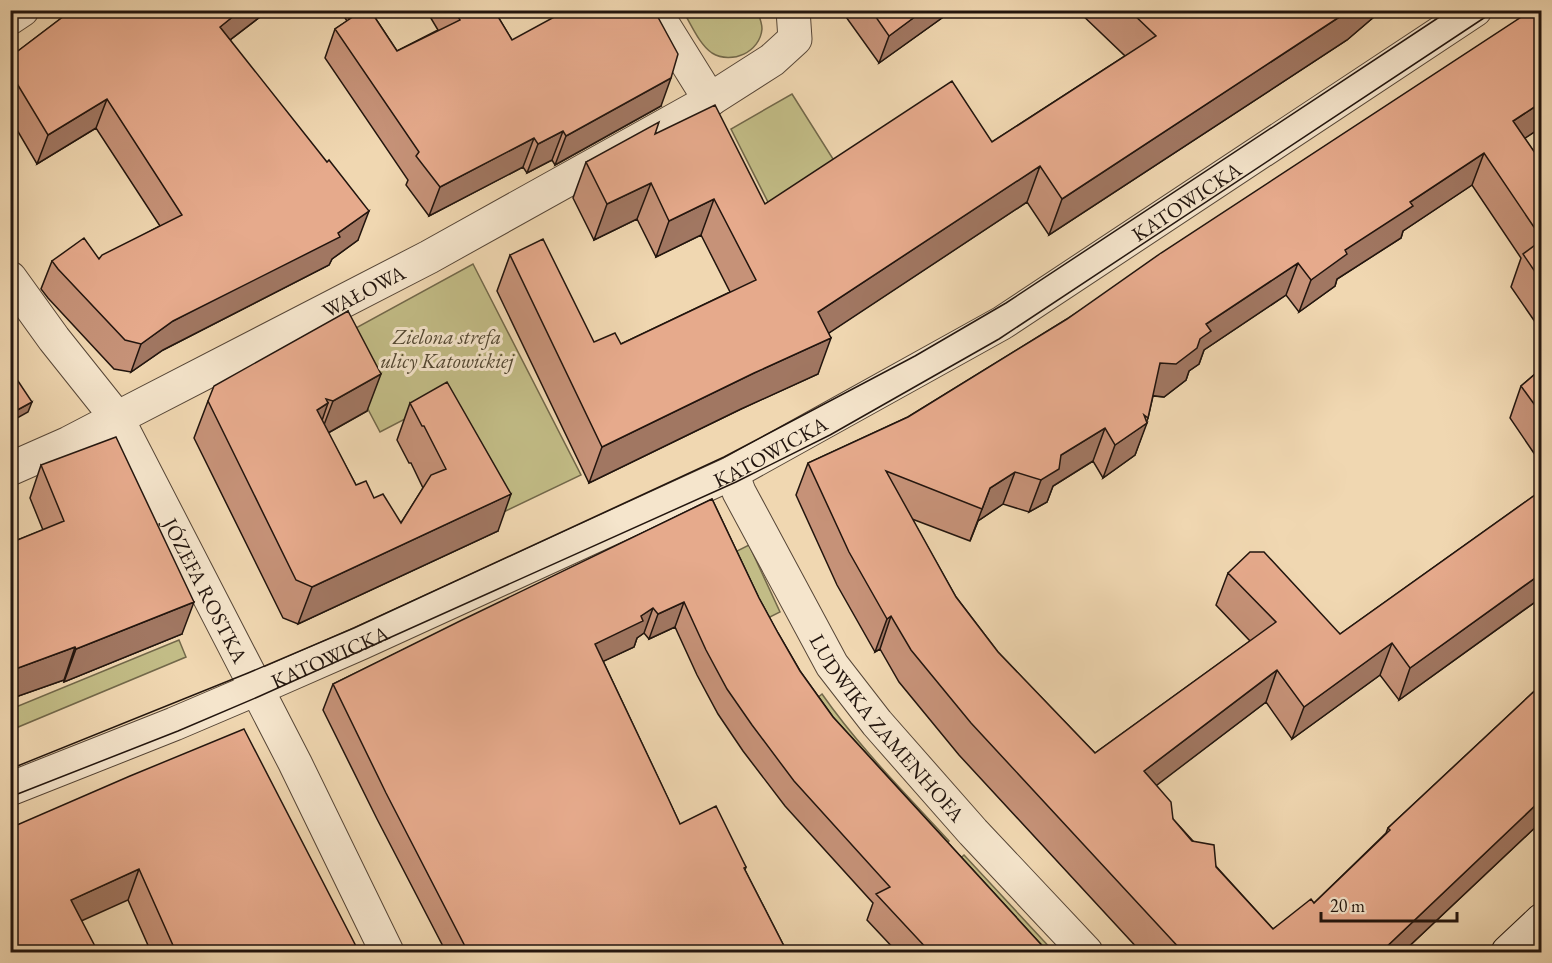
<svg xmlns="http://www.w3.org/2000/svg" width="1552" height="963" font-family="'EB Garamond',serif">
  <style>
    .green { fill: #c2bc86; stroke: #72684a; stroke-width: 1.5 }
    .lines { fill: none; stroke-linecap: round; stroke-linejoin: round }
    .minor-casing { stroke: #564637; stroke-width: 35 }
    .secondary-casing { stroke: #22150e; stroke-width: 35 }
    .minor { stroke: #f5e5cc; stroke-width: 33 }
    .secondary { stroke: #f5e5cc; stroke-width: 33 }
    .tram { stroke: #22150e; stroke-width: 1.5 }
    .wall { fill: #c69278; stroke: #22150e; stroke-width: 1.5 }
    .shaded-wall { fill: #a17762; stroke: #22150e; stroke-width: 1.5 }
    .building { fill: #e6aa8c; stroke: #22150e; stroke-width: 1.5 }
    .labels { text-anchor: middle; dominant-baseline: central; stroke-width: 6; stroke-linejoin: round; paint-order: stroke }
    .street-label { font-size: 21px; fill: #22150e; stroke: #f5e5cc }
    .park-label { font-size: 21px; font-style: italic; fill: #524732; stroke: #f5e5cc }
  </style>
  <rect width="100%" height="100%" fill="#f0d7b1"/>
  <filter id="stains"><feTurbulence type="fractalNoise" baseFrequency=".00333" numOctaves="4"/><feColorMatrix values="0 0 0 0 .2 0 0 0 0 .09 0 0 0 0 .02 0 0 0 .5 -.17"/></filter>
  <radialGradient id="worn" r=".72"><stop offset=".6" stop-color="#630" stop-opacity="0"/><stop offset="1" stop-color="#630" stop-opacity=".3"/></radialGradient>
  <path class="green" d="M 683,11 L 757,11 C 759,16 762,22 762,29 C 760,52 732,65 712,53 C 699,44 691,24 683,11 Z
    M 792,94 L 840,170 L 773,212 L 731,129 Z
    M 473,264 L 581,475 L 491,518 L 428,407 L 380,432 L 332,341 Z
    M 749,545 L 780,612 L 764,620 L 733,553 Z
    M 179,640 L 186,657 L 11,730 L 11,709 Z
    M 822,694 C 859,747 905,793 949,841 L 938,851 L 810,704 Z
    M 964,855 L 1054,952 L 1032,952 L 952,866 Z"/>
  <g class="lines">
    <defs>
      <g id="minor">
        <path d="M 654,10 L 710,100"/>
        <path d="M 10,18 L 22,10"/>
        <path id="s1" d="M 10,278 L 54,339 L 117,418 L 295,763 L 387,952"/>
        <path id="s2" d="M 10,469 L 69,443 L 117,418 L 429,257 L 700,106 L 772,60 L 795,39 L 793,10"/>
        <path id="s3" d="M 732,473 L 739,492 L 832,665 L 877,723 L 973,832 L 1086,952"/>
        <path id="s4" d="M 10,789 L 174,724 L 256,689 L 361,643 L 732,473 L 1002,323 L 1475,10"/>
      </g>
      <path id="secondary" d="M 1508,952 L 1542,920"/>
    </defs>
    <use href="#minor" class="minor-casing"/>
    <use href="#secondary" class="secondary-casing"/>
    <use href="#minor" class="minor"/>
    <use href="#secondary" class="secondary"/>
    <path class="tram" d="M 10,769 L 248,673 L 354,628 L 724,457 L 915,356 L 1006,303 L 1450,10
      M 10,797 L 178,731 L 260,696 L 736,482 L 830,435 L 999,339 L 1496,10"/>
  </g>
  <path class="wall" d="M 72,10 L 269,10 L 230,40 L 358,240 L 332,259 L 329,265 L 163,350 L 131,372 L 114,369 L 48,298 L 41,289 L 52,261 L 99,259 L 160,226 L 96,128 L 37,164 L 10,118 L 10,57 Z
    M 340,10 L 370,10 L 397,51 L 438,30 L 426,10 L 494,10 L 512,40 L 661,106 L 555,165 L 552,160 L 527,173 L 523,167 L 429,216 L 406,185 L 408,180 L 325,58 L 335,29 L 347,21 Z
    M 841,10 L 953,10 L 879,63 Z
    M 1077,10 L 1382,10 L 1347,40 L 1049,235 L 1027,202 L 828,333 L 818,374 L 741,409 L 589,483 L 497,291 L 510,255 L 594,342 L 621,344 L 730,292 L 701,235 L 656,257 L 637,219 L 594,240 L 573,198 L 586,162 L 655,134 L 765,204 L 992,142 L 1125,56 Z
    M 1542,10 L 1542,127 L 1524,138 L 1542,163 L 1542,332 L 1511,287 L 1521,258 L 1472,185 L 1403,231 L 1401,238 L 1337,279 L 1335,286 L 1299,312 L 1286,295 L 1204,350 L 1199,364 L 1189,371 L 1186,380 L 1164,397 L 1153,396 L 1148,418 L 1135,455 L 1103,478 L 1093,461 L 1053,486 L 1047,502 L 1029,512 L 1003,504 L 978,521 L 970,541 L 912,519 L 956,597 L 998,652 L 1095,753 L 1250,641 L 1216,605 L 1228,573 L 1340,634 L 1542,490 L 1542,597 L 1399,700 L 1380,675 L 1292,739 L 1266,702 L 1156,785 L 1173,819 L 1273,929 L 1314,903 L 1386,833 L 1388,828 L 1542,684 L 1542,821 L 1403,952 L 1141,952 L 959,755 L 899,682 L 880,649 L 875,652 L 837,585 L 796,495 L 808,463 L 908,417 L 1067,319 Z
    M 348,311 L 367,411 L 328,433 L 356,485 L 374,498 L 401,523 L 423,488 L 411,463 L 409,463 L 397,440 L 410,403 L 498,531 L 298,624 L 283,618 L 194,438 L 208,401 Z
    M 1542,368 L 1542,465 L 1510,418 L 1521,386 Z
    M 41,465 L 182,634 L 64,682 L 64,680 L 10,699 L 10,543 L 43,530 L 30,498 Z
    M 712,499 L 759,598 L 778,633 L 800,671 L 833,717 L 1048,952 L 897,952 L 867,920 L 873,903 L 785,806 L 743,751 L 718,714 L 697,675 L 675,627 L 649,639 L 644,633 L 637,638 L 634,647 L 603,661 L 680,824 L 746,867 L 745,870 L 787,952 L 446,952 L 377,819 L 323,710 L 333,684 Z
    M 29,820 L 359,952 L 151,952 L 128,900 Z"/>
  <path class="shaded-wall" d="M 241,10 L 269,10 L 209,56 L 220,27 Z
    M 352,10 L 367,10 L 348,22 Z
    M 924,10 L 953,10 L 879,63 L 889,36 Z
    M 1350,10 L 1382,10 L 1347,40 L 1049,235 L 1062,199 Z
    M 671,78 L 661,106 L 555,165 L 566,136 Z
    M 107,99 L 96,128 L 37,164 L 48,135 Z
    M 1542,102 L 1542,127 L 1501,154 L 1513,121 Z
    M 563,131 L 552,160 L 527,173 L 538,144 Z
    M 534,138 L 523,167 L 429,216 L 440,187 Z
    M 1484,153 L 1472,185 L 1403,231 L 1401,238 L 1337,279 L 1335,286 L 1299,312 L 1311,280 L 1345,250 L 1410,202 Z
    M 1040,166 L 1027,202 L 805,349 L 818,312 Z
    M 651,183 L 637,219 L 594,240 L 607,204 Z
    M 714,199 L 701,235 L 656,257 L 669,221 Z
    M 369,211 L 358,240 L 332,259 L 329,265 L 163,350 L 131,372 L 141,344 L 173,321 L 338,233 Z
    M 1298,263 L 1286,295 L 1204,350 L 1199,364 L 1189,371 L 1186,380 L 1164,397 L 1148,395 L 1160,363 L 1206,324 Z
    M 831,338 L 818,374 L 741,409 L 589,483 L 602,447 L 754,373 Z
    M 381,374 L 367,411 L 319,438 L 333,401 Z
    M 32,402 L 28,412 L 10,422 L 10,414 Z
    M 328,403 L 315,441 L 317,410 Z
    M 1147,423 L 1135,455 L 1103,478 L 1115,445 Z
    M 1105,428 L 1093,461 L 1053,486 L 1047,502 L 1029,512 L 1041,480 L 1061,455 Z
    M 1015,472 L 1003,504 L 978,521 L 970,541 L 990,488 Z
    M 511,494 L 498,531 L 298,624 L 312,587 Z
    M 1542,573 L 1542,597 L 1399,700 L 1410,668 Z
    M 194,602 L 182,634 L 64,682 L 76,649 Z
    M 684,602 L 675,627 L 649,639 L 658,614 Z
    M 653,608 L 644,633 L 637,638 L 634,647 L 585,670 L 595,644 Z
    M 891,616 L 880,649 L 875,652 L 887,619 Z
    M 1392,643 L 1380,675 L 1292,739 L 1304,707 Z
    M 75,647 L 64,680 L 10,699 L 10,671 Z
    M 1277,670 L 1266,702 L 1132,804 L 1144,771 Z
    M 1542,799 L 1542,821 L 1403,952 L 1381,952 Z
    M 139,869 L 128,900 L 59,931 L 71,900 Z"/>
  <path class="building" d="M 72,10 L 241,10 L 220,27 L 327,162 L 329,160 L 369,211 L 338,233 L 340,237 L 173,321 L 141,344 L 125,340 L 58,269 L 52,261 L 84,238 L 99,259 L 102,255 L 182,215 L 107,99 L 48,135 L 10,72 L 10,57 Z
    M 363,10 L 370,10 L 397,51 L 460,20 L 454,10 L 494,10 L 512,40 L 567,10 L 654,10 L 678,54 L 671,78 L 566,136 L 563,131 L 538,144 L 534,138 L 440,187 L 416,156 L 419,152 L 335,29 Z
    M 871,10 L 924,10 L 889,36 Z
    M 1129,10 L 1350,10 L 1062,199 L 1040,166 L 818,312 L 831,338 L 754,373 L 602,447 L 510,255 L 543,239 L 594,342 L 615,333 L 621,344 L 756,280 L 714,199 L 669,221 L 651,183 L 607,204 L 586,162 L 659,122 L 655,134 L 715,105 L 765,204 L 952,81 L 992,142 L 1156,36 Z
    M 1532,10 L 1542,10 L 1542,102 L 1513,121 L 1542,163 L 1542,239 L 1484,153 L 1410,202 L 1413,206 L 1345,250 L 1347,254 L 1311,280 L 1298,263 L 1206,324 L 1211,331 L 1200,339 L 1197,348 L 1176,364 L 1160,363 L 1148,418 L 1144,415 L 1147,423 L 1115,445 L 1105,428 L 1061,455 L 1059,469 L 1041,480 L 1015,472 L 990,488 L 982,509 L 886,471 L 956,597 L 998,652 L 1095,753 L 1276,622 L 1228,573 L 1250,552 L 1264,552 L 1340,634 L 1542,490 L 1542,573 L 1410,668 L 1392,643 L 1304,707 L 1277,670 L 1144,771 L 1171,802 L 1173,819 L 1192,841 L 1214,845 L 1216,867 L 1273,929 L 1311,899 L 1314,903 L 1390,830 L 1388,828 L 1542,684 L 1542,799 L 1381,952 L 1183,952 L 971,723 L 911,650 L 891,616 L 887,619 L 849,552 L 808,463 L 908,417 L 1067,319 L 1161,253 Z
    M 1542,240 L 1542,282 L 1523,254 Z
    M 348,311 L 381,374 L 333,401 L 326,399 L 328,403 L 317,410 L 356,485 L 366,481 L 374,498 L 383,494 L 401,523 L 431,475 L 446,469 L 424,426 L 422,426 L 410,403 L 447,382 L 511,494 L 312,587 L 296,580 L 208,401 L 214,386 Z
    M 1542,368 L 1542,415 L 1521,386 Z
    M 10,369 L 32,402 L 10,414 Z
    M 116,437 L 194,602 L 76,649 L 75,647 L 10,671 L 10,543 L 64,521 L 41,465 Z
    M 712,499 L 759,598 L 778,633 L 800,671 L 833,717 L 1048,952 L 930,952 L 876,894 L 890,887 L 794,781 L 752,725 L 727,689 L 706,650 L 684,602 L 658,614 L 653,608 L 641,616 L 643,621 L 595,644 L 668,798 L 680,824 L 716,806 L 746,867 L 744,868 L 787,952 L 468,952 L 386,793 L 333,684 L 460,621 Z
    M 244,729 L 359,952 L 176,952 L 139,869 L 71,900 L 98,952 L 10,952 L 10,828 L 130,776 Z"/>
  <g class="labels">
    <g class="street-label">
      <text stroke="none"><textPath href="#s4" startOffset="1318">KATOWICKA</textPath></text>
      <text stroke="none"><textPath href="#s2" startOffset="396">WAŁOWA</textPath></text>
      <text stroke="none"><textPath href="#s4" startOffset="832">KATOWICKA</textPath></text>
      <text stroke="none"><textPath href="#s1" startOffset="370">JÓZEFA ROSTKA</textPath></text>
      <text stroke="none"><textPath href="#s4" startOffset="346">KATOWICKA</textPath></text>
      <text stroke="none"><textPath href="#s3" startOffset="300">LUDWIKA ZAMENHOFA</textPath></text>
    </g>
    <g class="park-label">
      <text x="447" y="336">Zielona strefa<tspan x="447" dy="24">ulicy Katowickiej</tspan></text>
    </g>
  </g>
  <rect width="1552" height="963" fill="none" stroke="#f0d7b1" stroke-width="36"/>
  <rect x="12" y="12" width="1528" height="939" fill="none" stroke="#22150e" stroke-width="3"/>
  <rect x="18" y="18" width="1516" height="927" fill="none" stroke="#22150e" stroke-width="1.5"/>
  <path d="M1321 912v9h136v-9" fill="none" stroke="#22150e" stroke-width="3"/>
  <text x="1330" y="912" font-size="18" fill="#22150e" stroke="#f5e5cc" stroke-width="4.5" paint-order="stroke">20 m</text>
  <rect width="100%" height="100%" filter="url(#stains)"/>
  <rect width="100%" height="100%" fill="url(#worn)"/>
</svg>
